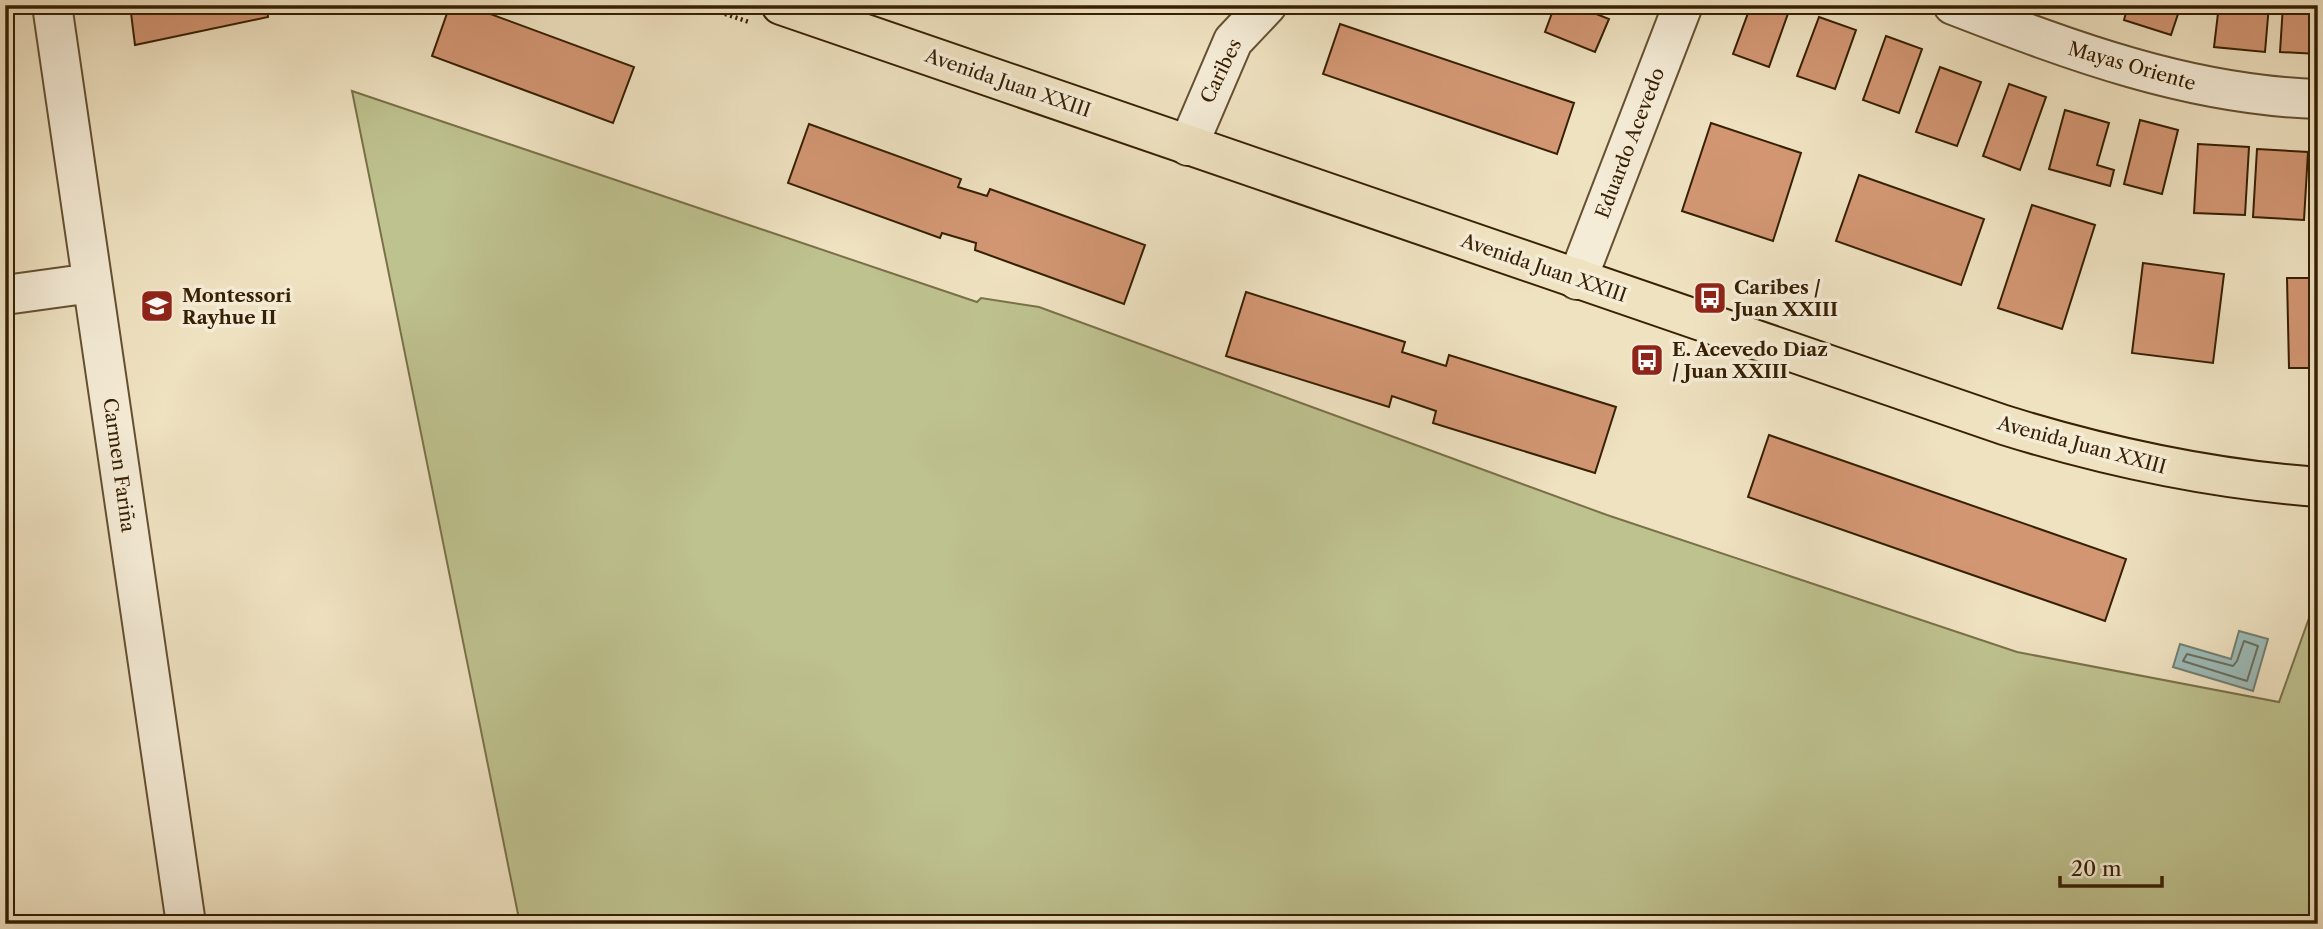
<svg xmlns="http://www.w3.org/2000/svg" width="2323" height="929" font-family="'Libre Caslon Text',serif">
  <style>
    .green { fill: #bec28f; stroke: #7a7149; stroke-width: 2 }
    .water { fill: #9cbcba; stroke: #747e71; stroke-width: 2 }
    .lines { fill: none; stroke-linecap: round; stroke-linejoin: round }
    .shore { stroke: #6a6e5e; stroke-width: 2 }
    .building { fill: #d29673; stroke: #372003; stroke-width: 2 }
    .minor-casing { stroke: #655032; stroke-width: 42 }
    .major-casing { stroke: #372003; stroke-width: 42 }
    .path { stroke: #372003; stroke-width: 4.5; stroke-dasharray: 2 3.5; stroke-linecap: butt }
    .minor { stroke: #f5ecd7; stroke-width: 38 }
    .major { stroke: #efe2c1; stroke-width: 38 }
    .labels { text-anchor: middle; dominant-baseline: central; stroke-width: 7; stroke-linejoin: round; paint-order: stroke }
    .street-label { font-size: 19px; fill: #372003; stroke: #f5ecd7 }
    .poi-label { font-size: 19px; font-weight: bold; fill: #372003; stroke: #f5ecd7; text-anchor: start }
  </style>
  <rect width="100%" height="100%" fill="#efe2c1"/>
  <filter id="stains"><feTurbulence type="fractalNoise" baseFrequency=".00286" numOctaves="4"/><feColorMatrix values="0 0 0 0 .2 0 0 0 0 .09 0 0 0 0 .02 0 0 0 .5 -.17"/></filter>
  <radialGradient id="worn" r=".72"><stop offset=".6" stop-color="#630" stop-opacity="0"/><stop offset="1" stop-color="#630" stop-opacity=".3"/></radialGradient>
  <path class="green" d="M 352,91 L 977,302 L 981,298 L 1039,307 L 1607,515 L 2017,652 L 2279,702 L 2318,593 L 2318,924 L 520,924 Z"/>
  <path class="water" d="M 2239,631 L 2268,639 L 2253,691 L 2173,667 L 2180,644 L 2231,659 Z"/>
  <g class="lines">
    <path class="shore" d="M 2244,641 L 2258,646 L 2247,681 L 2183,661 L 2187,654 L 2233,666 L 2237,661 Z"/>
  </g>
  <path class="building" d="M 130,5 L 267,5 L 268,17 L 135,45 Z
    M 450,5 L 466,5 L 634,67 L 613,123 L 432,56 Z
    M 1555,5 L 1574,5 L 1609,19 L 1595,52 L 1545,32 Z
    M 1751,5 L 1791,5 L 1769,67 L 1733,54 Z
    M 2128,5 L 2181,5 L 2171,35 L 2124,20 Z
    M 2219,5 L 2269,5 L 2265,52 L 2214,47 Z
    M 2283,5 L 2318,5 L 2318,54 L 2280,52 Z
    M 1819,17 L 1856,30 L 1835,89 L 1797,76 Z
    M 1340,24 L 1574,103 L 1557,154 L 1323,74 Z
    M 1886,36 L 1922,49 L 1899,113 L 1863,100 Z
    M 1940,67 L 1981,82 L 1957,146 L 1916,132 Z
    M 2009,84 L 2046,97 L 2020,170 L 1983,156 Z
    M 2065,110 L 2109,123 L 2097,165 L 2114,170 L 2110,186 L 2049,169 Z
    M 2140,120 L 2178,130 L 2162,194 L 2124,184 Z
    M 1711,123 L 1801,153 L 1773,241 L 1682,211 Z
    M 809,124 L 961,179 L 958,187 L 987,196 L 990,189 L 1145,245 L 1124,304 L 975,250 L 976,243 L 942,233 L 940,238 L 788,183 Z
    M 2198,144 L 2249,147 L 2245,215 L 2194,213 Z
    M 2257,149 L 2308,152 L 2304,220 L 2253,217 Z
    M 1859,175 L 1984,219 L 1961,285 L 1836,241 Z
    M 2032,205 L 2095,225 L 2062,329 L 1998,308 Z
    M 2143,263 L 2224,274 L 2213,363 L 2132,353 Z
    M 2287,278 L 2318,278 L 2318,368 L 2289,368 Z
    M 1246,292 L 1405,342 L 1402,352 L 1446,366 L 1449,355 L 1616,407 L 1595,473 L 1433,423 L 1436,411 L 1392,396 L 1389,407 L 1226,356 Z
    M 1769,435 L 2126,559 L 2105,621 L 1748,497 Z"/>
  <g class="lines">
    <defs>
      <path id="minor" d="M 52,5 L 186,924
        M 1953,5 C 2072,51 2189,95 2318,99
        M 1188,146 L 1233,41 L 1267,5
        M 1577,280 L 1683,5
        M 5,295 L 92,283"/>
      <path id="major" d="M 781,5 L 2004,425 C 2107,457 2210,479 2318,487"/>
    </defs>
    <use href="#minor" class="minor-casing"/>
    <use href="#major" class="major-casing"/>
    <path class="path" d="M 699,5 L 749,22"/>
    <use href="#minor" class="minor"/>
    <use href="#major" class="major"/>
  </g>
  <defs>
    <symbol id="bus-square" viewBox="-11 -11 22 22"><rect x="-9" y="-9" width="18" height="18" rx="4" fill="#8f2418" stroke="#f5ecd7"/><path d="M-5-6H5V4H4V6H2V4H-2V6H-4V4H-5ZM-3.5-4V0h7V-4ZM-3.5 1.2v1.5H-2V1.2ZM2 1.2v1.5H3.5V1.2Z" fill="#fff"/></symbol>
    <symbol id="school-square" viewBox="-11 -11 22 22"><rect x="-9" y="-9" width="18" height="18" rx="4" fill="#8f2418" stroke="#f5ecd7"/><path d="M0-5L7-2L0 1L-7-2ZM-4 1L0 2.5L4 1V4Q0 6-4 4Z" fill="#fff"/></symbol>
  </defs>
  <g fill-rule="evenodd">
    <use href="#bus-square" x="1691" y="279" width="38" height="38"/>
    <use href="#school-square" x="138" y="287" width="38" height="38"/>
    <use href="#bus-square" x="1628" y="341" width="38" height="38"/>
  </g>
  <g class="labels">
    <g class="street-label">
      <text transform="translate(2132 66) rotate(16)">Mayas Oriente</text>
      <text transform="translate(1221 71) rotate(-64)">Caribes</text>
      <text transform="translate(1008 83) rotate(19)">Avenida Juan XXIII</text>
      <text transform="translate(1630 143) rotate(-69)">Eduardo Acevedo</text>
      <text transform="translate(1544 268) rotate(19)">Avenida Juan XXIII</text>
      <text transform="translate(2082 445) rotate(15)">Avenida Juan XXIII</text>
      <text transform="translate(119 465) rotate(82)">Carmen Fariña</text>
    </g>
    <g class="poi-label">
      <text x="1734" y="287">Caribes /<tspan x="1734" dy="22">Juan XXIII</tspan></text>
      <text x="182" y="295">Montessori<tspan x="182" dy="22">Rayhue II</tspan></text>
      <text x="1672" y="349">E. Acevedo Diaz<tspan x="1672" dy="22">/ Juan XXIII</tspan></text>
    </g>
  </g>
  <rect width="2323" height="929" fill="none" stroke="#efe2c1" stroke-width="28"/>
  <rect x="7" y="7" width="2309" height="915" fill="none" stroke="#372003" stroke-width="3.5"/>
  <rect x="14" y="14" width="2295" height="901" fill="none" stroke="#372003" stroke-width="2"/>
  <path d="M2060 876v10h102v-10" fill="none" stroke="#372003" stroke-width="3.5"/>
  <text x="2071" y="876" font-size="21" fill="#372003" stroke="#f5ecd7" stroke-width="5" paint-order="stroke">20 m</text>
  <rect width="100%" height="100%" filter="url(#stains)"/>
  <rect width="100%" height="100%" fill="url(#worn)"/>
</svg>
